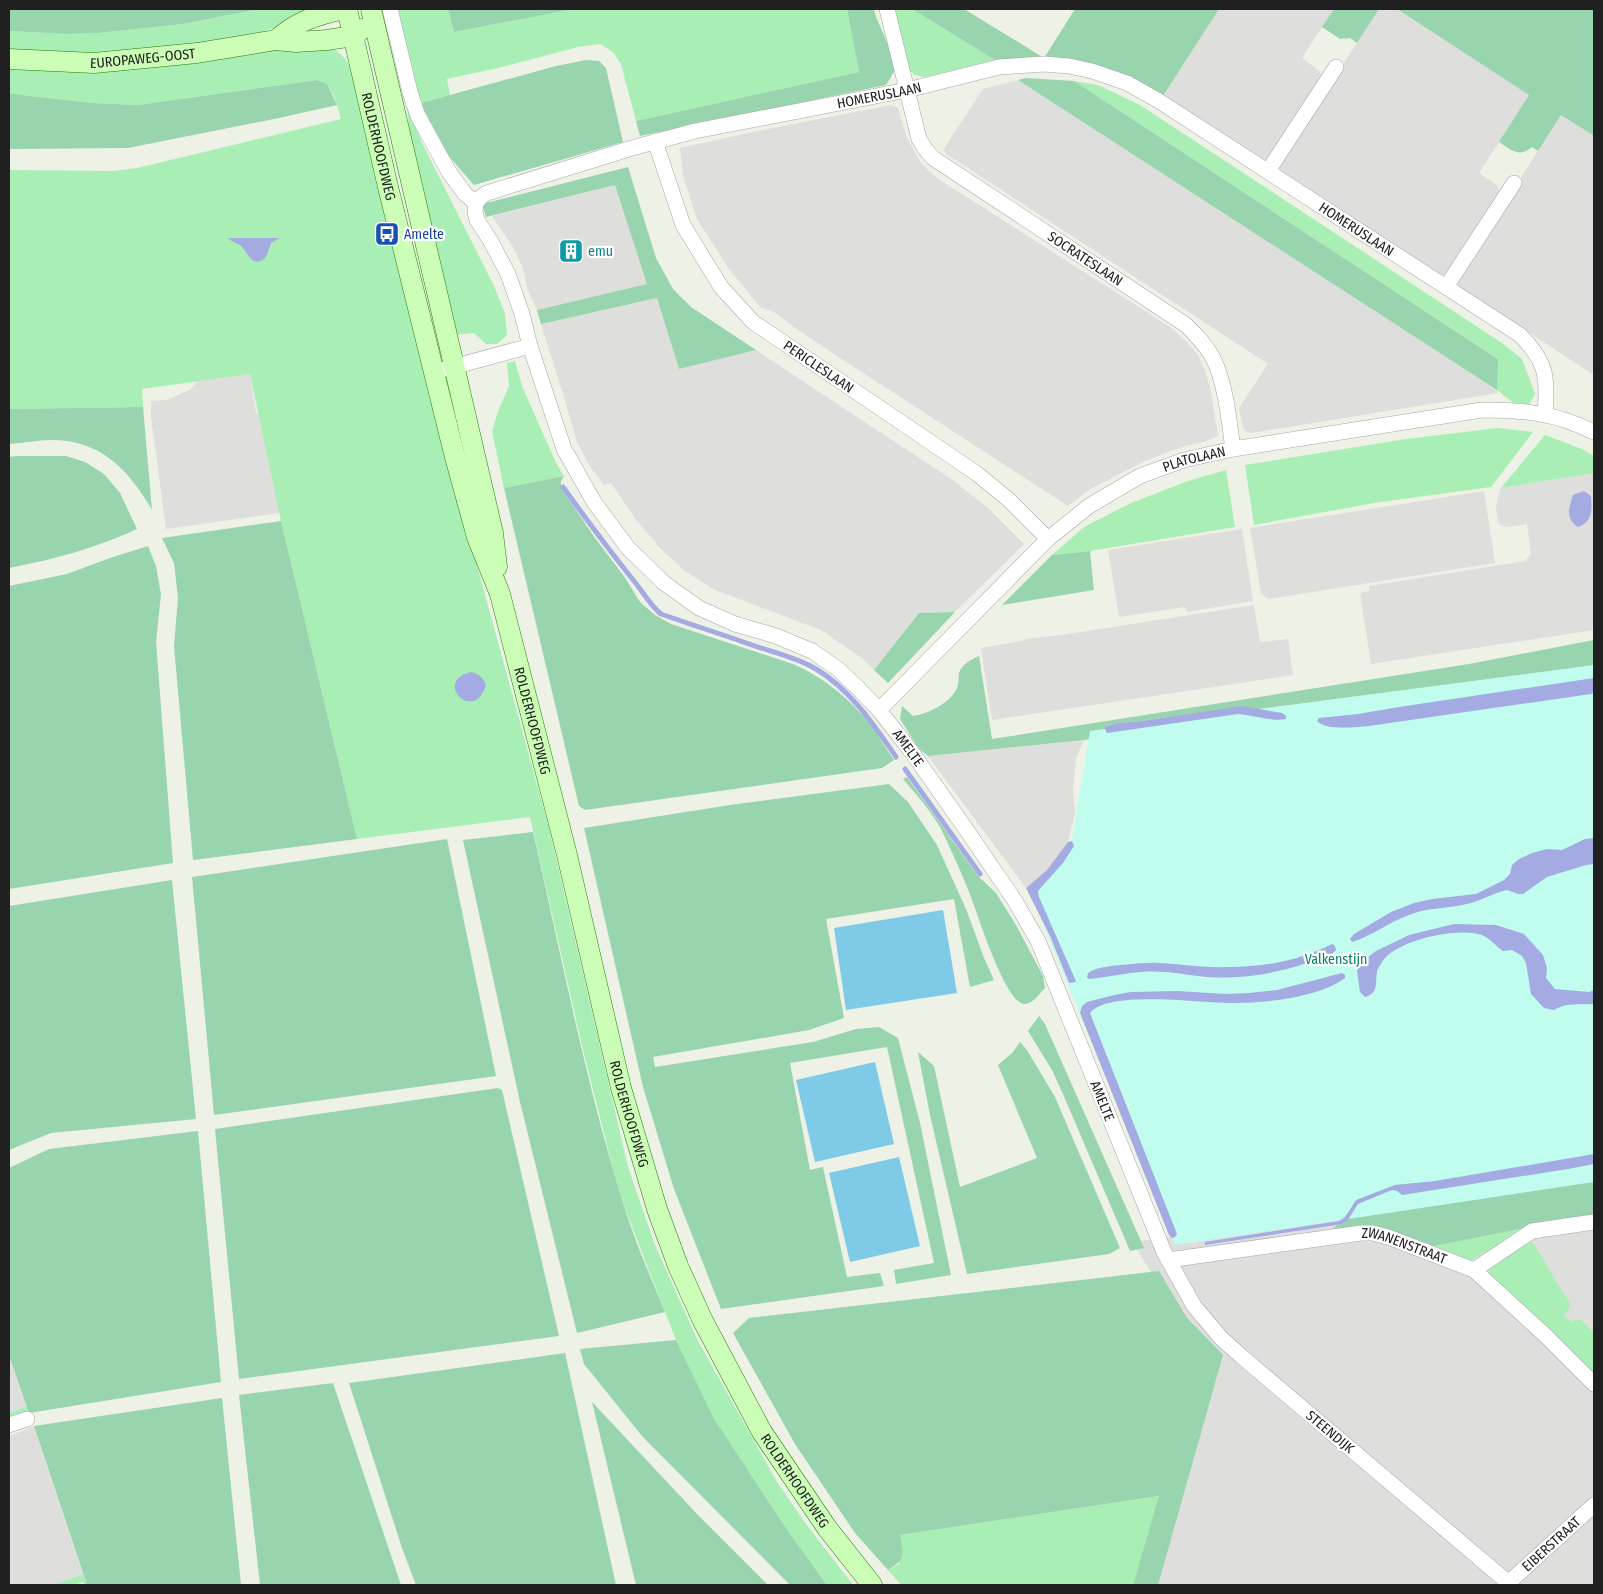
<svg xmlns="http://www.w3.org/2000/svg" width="1603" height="1594" font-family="'Fira Sans Condensed',sans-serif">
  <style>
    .residential { fill: #dededd }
    .grass { fill: #a9efb5; fill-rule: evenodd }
    .forest { fill: #98d4ae; fill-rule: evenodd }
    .park { fill: #c1fdee }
    .pitch { fill: #7fcae6 }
    .water { fill: #a4abe2 }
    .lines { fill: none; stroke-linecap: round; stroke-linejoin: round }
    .stream { stroke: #a4abe2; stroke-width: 5 }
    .minor-casing { stroke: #a7a7a7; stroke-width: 16 }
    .secondary-casing { stroke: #1e7f00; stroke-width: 21 }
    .minor { stroke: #fff; stroke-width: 15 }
    .secondary { stroke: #ccfeb8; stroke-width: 20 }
    .labels { text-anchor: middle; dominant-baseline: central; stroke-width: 4.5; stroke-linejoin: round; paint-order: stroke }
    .street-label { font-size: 14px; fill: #202020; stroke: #fff }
    .transit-label { font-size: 14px; fill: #164399; stroke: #fff; text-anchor: start }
    .culture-label { font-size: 14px; fill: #0d838f; stroke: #fff; text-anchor: start }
    .park-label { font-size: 14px; fill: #048363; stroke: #fff }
  </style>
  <rect width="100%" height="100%" fill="#eef1e6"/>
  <path class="residential" d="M 1219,9 L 1334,9 L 1302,58 L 1318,70 L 1322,76 L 1268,160 L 1263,160 L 1163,96 Z
    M 1379,9 L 1397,9 L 1530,95 L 1479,173 L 1497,185 L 1500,191 L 1445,275 L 1441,275 L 1283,173 L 1280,169 L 1281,160 Z
    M 1018,80 L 1497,390 L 1498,393 L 1251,433 L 1245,431 L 1243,428 L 1239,408 L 1268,364 L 948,155 L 943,150 L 983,89 Z
    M 891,105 L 898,108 L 907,138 L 921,163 L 929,171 L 940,180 L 1170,327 L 1187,342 L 1198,355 L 1205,371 L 1210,387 L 1218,436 L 1207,441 L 1181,447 L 1145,461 L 1090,489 L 1068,506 L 834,354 L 791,325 L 774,312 L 760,307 L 729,269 L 697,219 L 683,176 L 680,148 L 753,132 Z
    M 1561,115 L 1594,136 L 1594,375 L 1461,288 L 1457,283 L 1458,276 Z
    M 615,185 L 648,284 L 537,310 L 527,288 L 523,268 L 513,247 L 492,216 Z
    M 657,298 L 679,369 L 756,350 L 954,481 L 989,509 L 1024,544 L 955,612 L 919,613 L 874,670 L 862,658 L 821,630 L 715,590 L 686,572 L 660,548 L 637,521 L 611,483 L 604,485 L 591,468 L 577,442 L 564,397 L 541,324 Z
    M 250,374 L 256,413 L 405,495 L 166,529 L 151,417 L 151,401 L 167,400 L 191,389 L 200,377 Z
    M 1591,473 L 1594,473 L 1594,630 L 1371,664 L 1360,593 L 1369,591 L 1369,586 L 1525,561 L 1531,553 L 1527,524 L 1507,527 L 1501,525 L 1498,522 L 1496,508 L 1498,496 L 1501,488 Z
    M 1484,491 L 1495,563 L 1268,599 L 1261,593 L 1250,528 Z
    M 1242,529 L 1253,601 L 1187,612 L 1185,607 L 1119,617 L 1108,550 Z
    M 1254,605 L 1260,642 L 1288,639 L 1293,675 L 992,720 L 981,648 L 1026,640 L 1025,639 L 1061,635 Z
    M 1084,740 L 1076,758 L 1073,791 L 1075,813 L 1068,842 L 1047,870 L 1026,888 L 928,756 Z
    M 1594,1178 L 1594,1585 L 1147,1585 L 1209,1363 L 1132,1242 Z
    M 9,1355 L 27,1406 L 9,1413 Z
    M 34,1426 L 83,1574 L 53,1585 L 9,1585 L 9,1436 Z"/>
  <path class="grass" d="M 259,9 L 308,9 L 288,22 L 248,38 L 103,55 L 9,50 L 9,31 L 69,34 L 98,33 L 183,24 Z
    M 395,9 L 448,9 L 454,32 L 574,9 L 847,9 L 859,72 L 636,121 L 621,64 L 613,52 L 600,44 L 578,47 L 498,68 L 447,79 L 450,95 L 421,103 Z
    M 892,9 L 912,9 L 995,60 L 925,77 L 915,75 L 909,70 Z
    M 329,47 C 346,55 348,63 355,79 L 440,430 L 550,832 L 628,1167 L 655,1245 L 697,1339 L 777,1482 L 806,1524 L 853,1585 L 827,1585 L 788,1531 L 713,1419 L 676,1340 L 665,1312 L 626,1211 L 614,1173 L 583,1050 L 530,817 L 357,839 L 281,521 L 250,374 L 142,389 L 143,407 L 9,409 L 9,170 L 113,171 L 137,168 L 341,119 C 336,102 334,87 317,80 L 138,105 L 92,103 L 30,96 L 9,93 L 9,68 L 205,61 L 248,55 L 275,49 ZM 278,239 L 270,243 L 270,250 L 252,260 L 242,247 Z
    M 1074,81 L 1098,85 L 1140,105 L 1502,343 L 1522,359 L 1535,394 L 1530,403 L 1521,409 L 1497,390 L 1497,358 Z
    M 407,105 L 422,143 L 494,286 L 505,314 L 507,335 L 497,344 L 486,344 L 474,333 L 454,335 L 411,152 Z
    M 515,361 L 522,386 L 556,463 L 564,476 L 504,488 L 492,432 L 498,411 L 509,386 L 507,363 Z
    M 1498,428 L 1533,432 L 1491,487 L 1374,503 L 1254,525 L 1245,465 L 1406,439 Z
    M 1545,435 L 1582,449 L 1594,456 L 1594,473 L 1501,488 Z
    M 1226,470 L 1235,527 L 1090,551 L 1052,555 L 1084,527 L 1131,503 L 1188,481 Z
    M 1530,1227 L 1469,1261 L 1434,1246 Z
    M 1530,1241 L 1535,1246 L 1570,1304 L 1569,1309 L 1564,1315 L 1571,1322 L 1573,1320 L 1581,1320 L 1594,1333 L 1594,1346 L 1592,1348 L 1594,1350 L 1594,1374 L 1489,1275 L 1490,1266 Z
    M 27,1406 L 29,1413 L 9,1420 L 9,1413 Z
    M 1160,1496 L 1133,1585 L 901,1585 L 888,1570 L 899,1564 L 900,1535 Z
    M 83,1574 L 87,1585 L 85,1585 L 83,1582 L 74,1585 L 53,1585 Z"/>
  <path class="forest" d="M 9,9 L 259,9 L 183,24 L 98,33 L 69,34 L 9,31 Z
    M 448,9 L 574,9 L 454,32 Z
    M 847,9 L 874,9 L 876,17 L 890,49 L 895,70 L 886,85 L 640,136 L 636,121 L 859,72 Z
    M 912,9 L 964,9 L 1044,58 L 1075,9 L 1219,9 L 1163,96 L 1044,58 L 995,60 Z
    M 1334,9 L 1379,9 L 1357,43 L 1350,38 L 1340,39 L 1322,27 Z
    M 1397,9 L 1594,9 L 1594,136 L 1561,115 L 1538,151 L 1532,147 C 1520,158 1511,150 1499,142 L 1529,95 Z
    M 586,60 L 599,61 L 606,68 L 623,142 L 474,185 L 446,153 L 421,103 L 556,66 Z
    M 1026,78 L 1074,81 L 1498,359 L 1497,390 L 1018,80 Z
    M 317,80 L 327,84 L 337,105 L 279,118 L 128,148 L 9,149 L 9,93 L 30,96 L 92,103 L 138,105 Z
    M 628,167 L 656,258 L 673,289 L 691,307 L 756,350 L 679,369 L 657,298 L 541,324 L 537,310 L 647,284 L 615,185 L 486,217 L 482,204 Z
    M 143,407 L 152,510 C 129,470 101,440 51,440 C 37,440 23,443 9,444 L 9,409 Z
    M 18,456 L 66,456 L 85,462 L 104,474 L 120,493 L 137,529 C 93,549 55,559 9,568 L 9,457 Z
    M 564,476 L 561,481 L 561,488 L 595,538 L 626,579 L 640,602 L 655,615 L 671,624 L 793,664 C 823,677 850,699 870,724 C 879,736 886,749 894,760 L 882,768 L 585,810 L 579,806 L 504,488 Z
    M 281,521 L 357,839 L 193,860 L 174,646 L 178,598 L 174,563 L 162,538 Z
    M 148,546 L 156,566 L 161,594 L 156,642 L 173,863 L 9,889 L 9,586 L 67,574 L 110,558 Z
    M 1090,551 L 1094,590 L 1002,605 L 1052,555 Z
    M 955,612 L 888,683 L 874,670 L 919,613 Z
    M 1594,640 L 1594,678 L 1235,717 L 1084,740 L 928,756 L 919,749 L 900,719 L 902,706 L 913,716 C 927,714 951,703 957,688 C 959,683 958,678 959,673 C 962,664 972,659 979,656 L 992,739 L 1469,664 ZM 1242,706 L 1104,727 L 1117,723 L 1142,721 Z
    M 907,777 L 978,876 L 996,893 L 1016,925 L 1043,976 L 1045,988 C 1040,993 1032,1005 1024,1004 C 1005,1002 978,915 971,897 C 962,874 951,849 940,827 C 930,810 916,794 903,779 Z
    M 889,784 L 908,802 L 937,845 L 966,909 L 984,958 L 994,980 L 970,987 L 954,899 L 826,919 L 844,1018 L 809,1030 L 653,1057 L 655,1067 L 813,1042 L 856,1029 L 879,1027 L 898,1038 L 920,1123 L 951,1275 L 896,1284 L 894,1270 L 934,1263 L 887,1047 L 790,1063 L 810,1170 L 823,1167 L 847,1277 L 880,1273 L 884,1286 L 721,1309 L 674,1189 L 643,1087 L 584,828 L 730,805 Z
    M 533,832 C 562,958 586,1086 625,1209 C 636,1244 651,1278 665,1312 L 577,1333 L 520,1102 L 463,840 Z
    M 447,839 L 496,1076 L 214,1115 L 192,877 Z
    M 172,880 L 196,1119 L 51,1133 L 9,1150 L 9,906 Z
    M 1039,1016 L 1045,1024 L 1144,1248 L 1130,1251 L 1063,1094 L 1052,1070 L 1028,1031 Z
    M 1020,1042 L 1027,1050 L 1055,1097 L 1120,1248 L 1109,1254 L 967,1274 L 930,1115 L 918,1052 L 934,1066 L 960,1187 L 1037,1158 L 998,1065 L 1013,1052 Z
    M 498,1088 L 502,1090 L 559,1336 L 239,1379 L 215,1129 Z
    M 198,1131 L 221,1382 L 29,1413 L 9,1355 L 9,1168 L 49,1149 Z
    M 1594,1164 L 1594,1218 L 1530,1227 L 1434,1246 L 1386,1229 L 1351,1227 L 1333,1229 L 1337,1225 L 1342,1224 L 1358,1204 Z
    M 1159,1271 L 1187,1318 L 1223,1355 L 1158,1585 L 1133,1585 L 1159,1496 L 900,1535 C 903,1554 907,1559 888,1570 L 855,1533 L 795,1444 L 733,1333 L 749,1318 Z
    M 676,1340 L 714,1419 L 788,1531 L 827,1585 L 790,1585 L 642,1436 L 584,1364 L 580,1349 Z
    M 565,1353 L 616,1585 L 416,1585 L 402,1548 L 349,1383 Z
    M 333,1383 L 401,1585 L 260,1585 L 239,1395 Z
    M 222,1398 L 241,1585 L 87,1585 L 34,1426 Z
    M 592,1402 L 698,1515 L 768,1585 L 636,1585 Z"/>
  <path class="park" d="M 1594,665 L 1594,1182 L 1175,1245 L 1032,897 L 1071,846 L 1090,731 Z"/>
  <path class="pitch" d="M 943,910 L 957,993 L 846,1010 L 834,928 Z
    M 875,1062 L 894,1144 L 815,1162 L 796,1080 Z
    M 899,1157 L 920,1246 L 850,1262 L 829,1173 Z"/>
  <path class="water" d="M 228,238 L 280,238 L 271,243 C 269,252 263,268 251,259 C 247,255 245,250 241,246 C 237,243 232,242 228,238 Z
    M 1584,491 L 1591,496 C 1592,509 1593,522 1578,527 C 1565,519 1569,507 1573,495 Z
    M 471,672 C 479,674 483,677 486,685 C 474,725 432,681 471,672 Z
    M 1594,678 L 1594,693 L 1591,694 L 1369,726 C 1356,727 1326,731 1317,721 L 1319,718 L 1358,714 L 1399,707 Z
    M 1242,706 L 1282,713 L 1286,716 L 1286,719 C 1273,722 1252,715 1238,714 L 1107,733 L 1104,727 L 1117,723 L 1142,721 Z
    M 1594,838 L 1594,864 L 1586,865 L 1547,877 L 1523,894 L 1518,894 L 1507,890 C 1493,893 1481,901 1467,904 C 1447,909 1428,907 1409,915 C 1389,922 1372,936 1352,942 L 1350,939 L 1354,934 L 1391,912 L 1414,903 L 1432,899 L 1476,894 L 1504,880 L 1510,874 L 1512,865 L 1519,859 L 1532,853 L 1547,849 L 1562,850 L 1585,839 Z
    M 1072,841 L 1074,846 L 1063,863 L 1038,891 L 1039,897 L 1075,979 L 1076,982 L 1069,983 L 1050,936 L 1026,888 L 1047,870 L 1068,842 Z
    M 1454,924 L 1496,925 L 1524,934 L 1543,955 L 1547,968 L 1546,978 L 1555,989 L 1589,992 L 1594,990 L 1594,1004 C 1581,1005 1566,1002 1554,1010 L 1544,1008 L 1531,994 L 1526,963 L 1522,956 L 1512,950 L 1503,951 C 1494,945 1489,936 1478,934 C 1454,928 1396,940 1382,962 C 1380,965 1377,970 1377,972 C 1375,984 1379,993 1365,997 L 1360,992 L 1357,971 L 1360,963 L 1376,951 L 1409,935 Z
    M 1332,944 L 1335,946 L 1336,950 L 1333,953 C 1294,970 1250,980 1207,977 C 1185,975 1164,970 1142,972 C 1125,973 1107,977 1089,979 L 1087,977 L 1088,973 C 1097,967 1110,966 1121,965 C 1134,964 1147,962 1159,963 C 1182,964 1205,968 1228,967 C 1265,967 1298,961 1332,944 Z
    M 1342,973 L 1345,975 L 1345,978 C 1320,997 1267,1003 1235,1003 C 1205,1004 1109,989 1090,1013 L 1177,1234 L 1175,1237 L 1172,1238 L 1169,1235 L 1080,1013 L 1082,1006 L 1087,1002 L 1110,996 L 1130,992 L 1177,991 L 1226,994 L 1249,993 L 1277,990 Z
    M 1594,1154 L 1594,1164 L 1568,1169 L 1402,1195 L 1397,1191 L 1392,1190 L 1358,1204 L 1348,1220 L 1342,1224 L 1205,1245 L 1205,1242 L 1339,1221 L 1345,1217 L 1356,1200 L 1395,1185 L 1435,1181 Z"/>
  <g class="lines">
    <path class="stream" d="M 563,487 C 586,519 609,550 634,581 C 643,592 650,605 661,614 C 692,625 724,635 755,646 C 776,653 798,658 816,669 C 850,689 874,725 896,757
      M 905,769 L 980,874"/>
    <defs>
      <g id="minor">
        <path d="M 390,9 L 410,92 L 418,116 L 449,172 L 465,194 L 476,203"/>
        <path id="s1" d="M 887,9 L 919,139 L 926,150 L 933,158 L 1186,325 C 1196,335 1206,345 1213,358 C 1226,384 1229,421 1233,449"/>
        <path id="s2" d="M 655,141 L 683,225 L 721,287 L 753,322 L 976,473 L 1009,500 L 1048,539"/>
        <path d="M 1268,171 L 1336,67"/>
        <path d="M 1446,287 L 1514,183"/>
        <path d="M 445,369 L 530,346"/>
        <path id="s3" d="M 879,710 L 1048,539 L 1089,506 L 1140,476 L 1184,460 L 1233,449 L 1482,410 C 1525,410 1555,413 1594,432"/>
        <path id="s4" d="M 1168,1260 L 1361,1233 L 1373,1233 L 1388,1237 L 1474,1270 L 1546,1336 L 1594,1384"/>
        <path d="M 1474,1270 L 1532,1231 L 1594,1222"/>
        <path d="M 9,1425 L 27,1419"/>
        <path id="s5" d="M 1506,1585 L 1594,1505"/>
        <path id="s6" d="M 1511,1585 L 1241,1356 L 1221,1338 L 1194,1306 L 1164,1252 L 1038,941 L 1015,901 L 970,835 L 911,751 L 879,710 L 857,687 L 838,669 L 812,651 L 776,636 L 735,624 L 699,608 L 664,583 L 628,548 L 594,502 L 564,449 L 530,346 L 522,314 L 508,274 L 490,240 L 477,220 L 475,212 L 476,203 L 481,197 L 487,193 L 632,148 L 695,131 L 907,90 L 999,67 L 1044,64 L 1069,66 L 1092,71 L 1127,83 L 1159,101 L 1520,335 C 1547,362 1548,378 1545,414"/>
      </g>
      <g id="secondary">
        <path id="s7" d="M 347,9 L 388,187 L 455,457 L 477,537 L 500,594 L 567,855 L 621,1088 L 657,1209 L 678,1266 L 703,1321 L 762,1432 L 827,1528 L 872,1585"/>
        <path d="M 371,9 L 493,533 L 497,567"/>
        <path d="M 276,40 C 297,21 317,15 344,9"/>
        <path id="s8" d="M 9,59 L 94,63 L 197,53 L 276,40 L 296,42 L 327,40 L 353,36 L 362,29"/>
      </g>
    </defs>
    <use href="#minor" class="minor-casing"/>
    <use href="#secondary" class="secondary-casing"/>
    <use href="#minor" class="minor"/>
    <use href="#secondary" class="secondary"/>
  </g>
  <defs>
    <symbol id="bus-square" viewBox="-11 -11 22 22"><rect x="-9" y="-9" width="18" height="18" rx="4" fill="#1a4fb4" stroke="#fff"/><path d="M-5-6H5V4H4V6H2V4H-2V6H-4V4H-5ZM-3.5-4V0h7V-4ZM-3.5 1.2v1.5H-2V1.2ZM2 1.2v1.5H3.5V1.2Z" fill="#fff"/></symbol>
    <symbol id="building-square" viewBox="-11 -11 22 22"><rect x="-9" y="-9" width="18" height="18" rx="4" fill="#0f9aa8" stroke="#fff"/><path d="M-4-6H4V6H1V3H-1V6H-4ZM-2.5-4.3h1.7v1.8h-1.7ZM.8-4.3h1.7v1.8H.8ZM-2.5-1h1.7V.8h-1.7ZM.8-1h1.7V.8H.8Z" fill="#fff"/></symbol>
  </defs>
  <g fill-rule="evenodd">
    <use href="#bus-square" x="373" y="220" width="28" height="28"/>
    <use href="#building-square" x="557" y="237" width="28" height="28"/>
  </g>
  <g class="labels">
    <g class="street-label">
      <text stroke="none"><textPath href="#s8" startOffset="134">EUROPAWEG-OOST</textPath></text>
      <text stroke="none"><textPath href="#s6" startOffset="2206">HOMERUSLAAN</textPath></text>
      <text stroke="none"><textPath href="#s7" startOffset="141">ROLDERHOOFDWEG</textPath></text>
      <text stroke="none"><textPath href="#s6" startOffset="2732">HOMERUSLAAN</textPath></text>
      <text stroke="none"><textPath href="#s1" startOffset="340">SOCRATESLAAN</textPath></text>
      <text stroke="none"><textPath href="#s2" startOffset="288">PERICLESLAAN</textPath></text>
      <text stroke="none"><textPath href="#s3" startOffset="409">PLATOLAAN</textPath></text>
      <text stroke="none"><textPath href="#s7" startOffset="736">ROLDERHOOFDWEG</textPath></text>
      <text transform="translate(908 748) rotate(54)">AMELTE</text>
      <text transform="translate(1102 1101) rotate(68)">AMELTE</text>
      <text stroke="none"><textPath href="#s7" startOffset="1141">ROLDERHOOFDWEG</textPath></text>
      <text stroke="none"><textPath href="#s4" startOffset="240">ZWANENSTRAAT</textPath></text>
      <text transform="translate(1330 1432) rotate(40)">STEENDIJK</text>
      <text stroke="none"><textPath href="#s7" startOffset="1546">ROLDERHOOFDWEG</textPath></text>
      <text stroke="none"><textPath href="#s5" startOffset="61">EIBERSTRAAT</textPath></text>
    </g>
    <g class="transit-label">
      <text x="404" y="234">Amelte</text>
    </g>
    <g class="culture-label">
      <text x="588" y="251">emu</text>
    </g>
    <g class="park-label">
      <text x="1336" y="959">Valkenstijn</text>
    </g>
  </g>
  <rect width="1603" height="1594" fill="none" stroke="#202020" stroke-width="20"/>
</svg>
